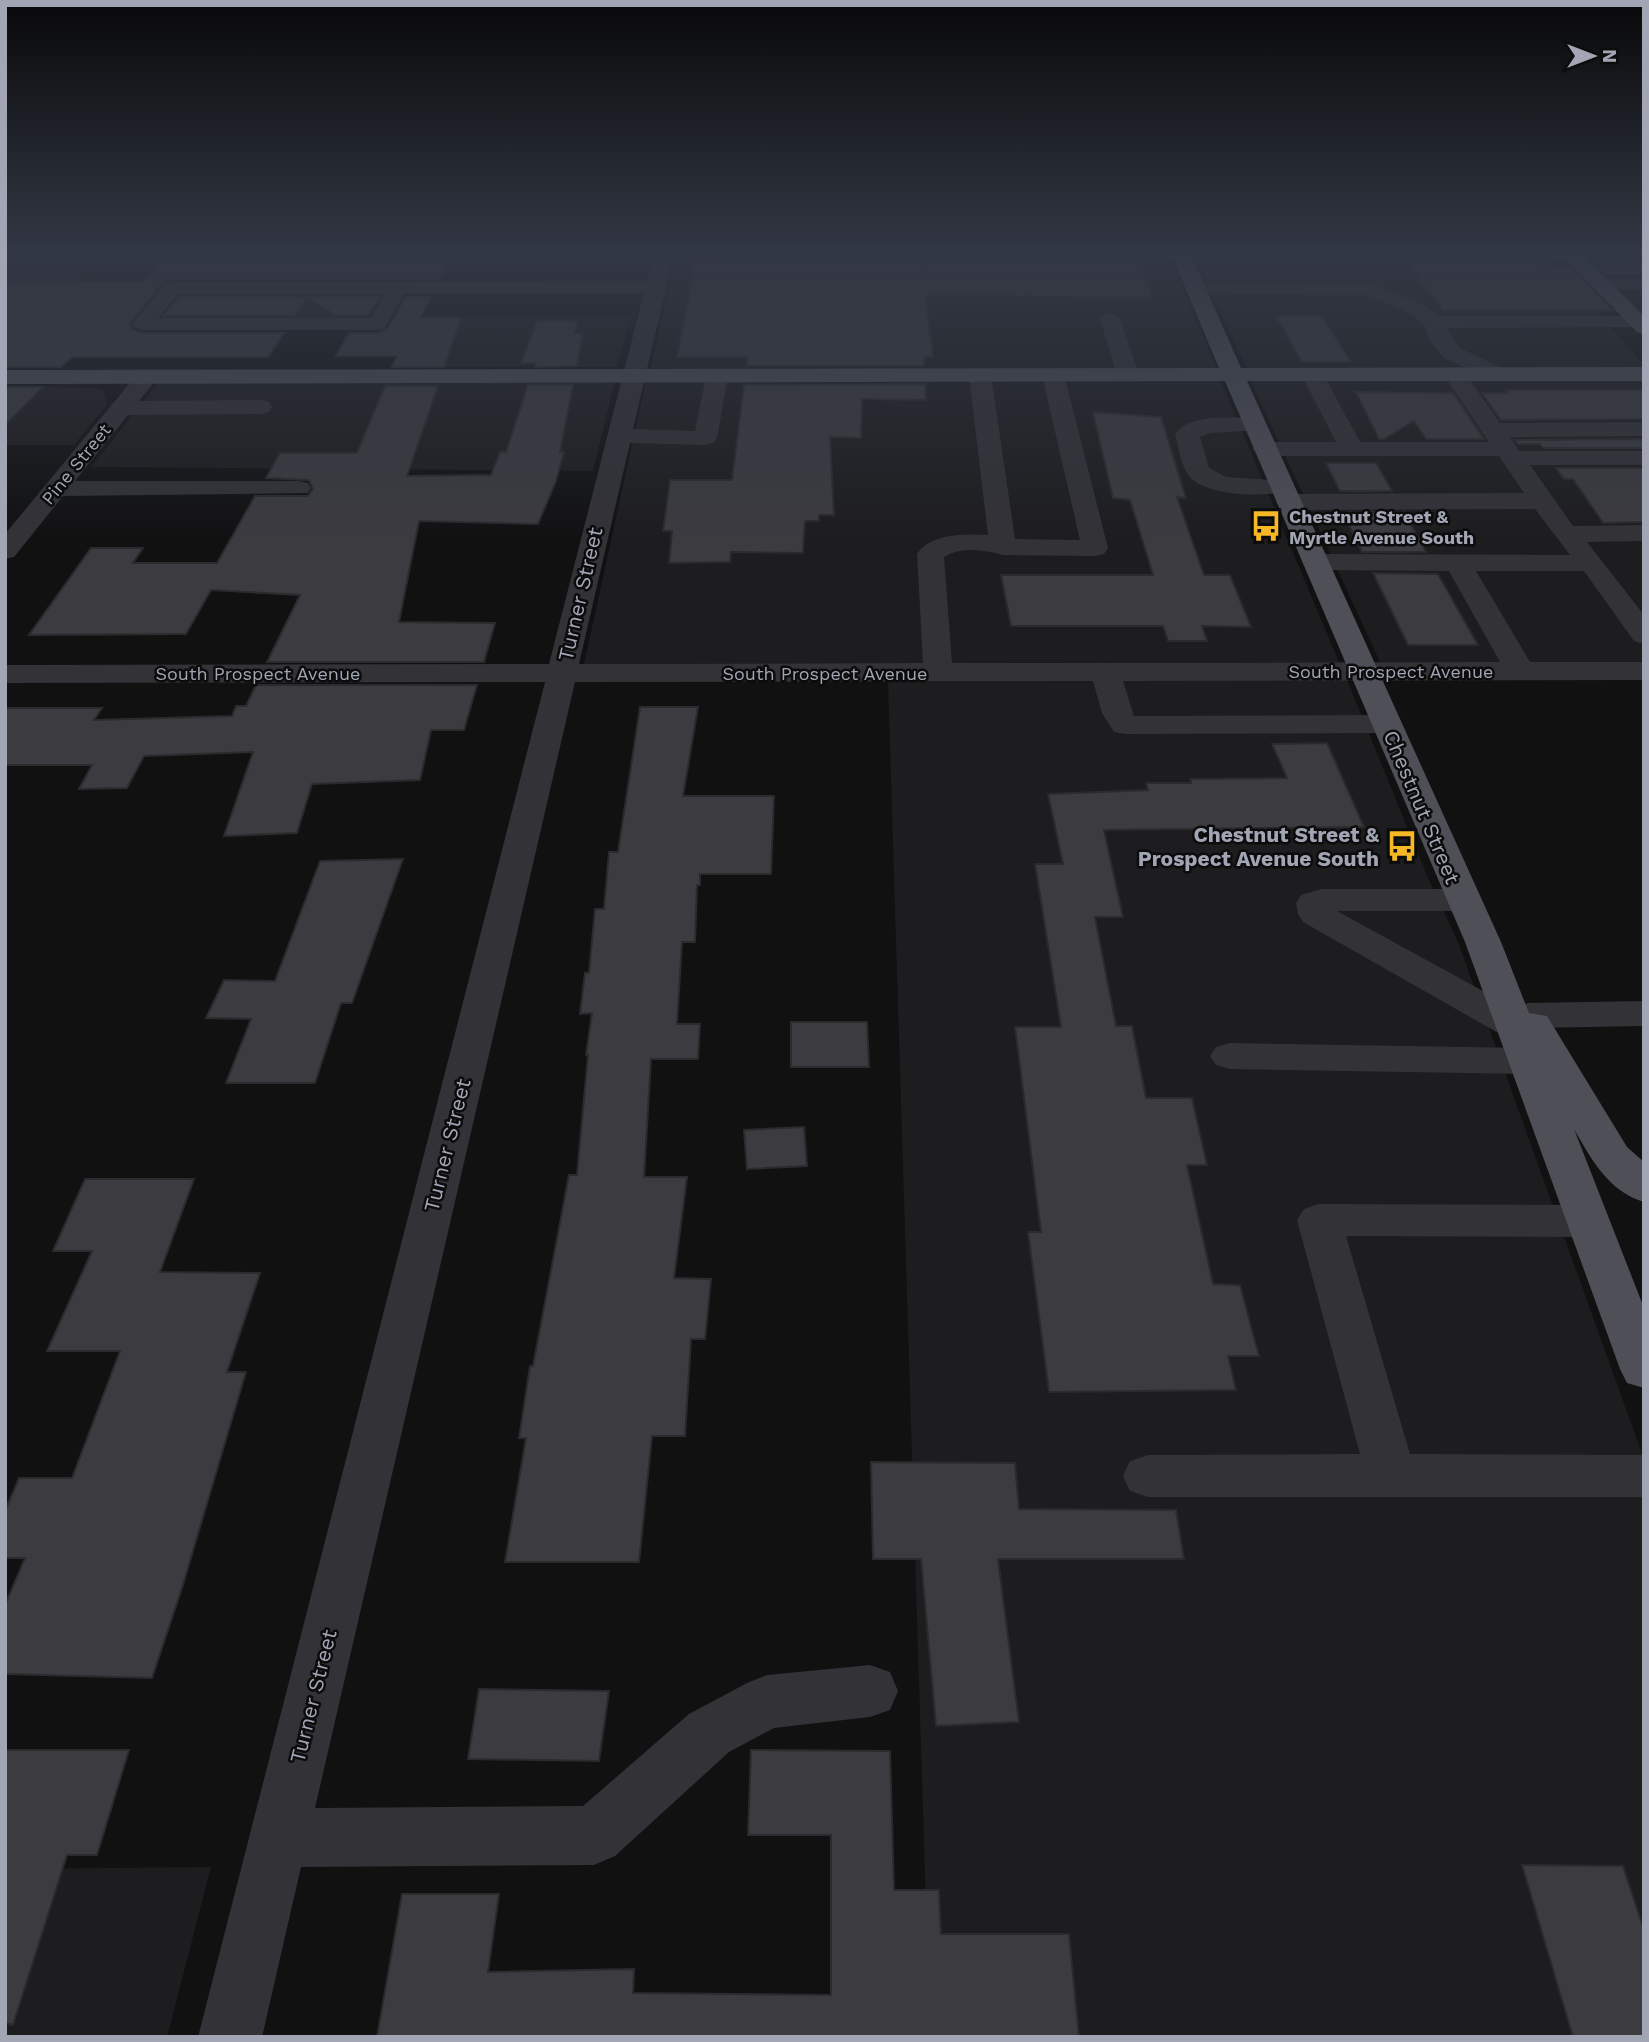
<svg xmlns="http://www.w3.org/2000/svg" width="1649" height="2042" font-family="'Work Sans',sans-serif">
  <style>
    .built { fill: #1d1d1f }
    .building { fill: #3b3b40; stroke: #2b2b2e; stroke-width: 2 }
    .lines { fill: none; stroke-linecap: round; stroke-linejoin: round }
    .minor { fill: #323237; fill-rule: evenodd }
    .major { fill: #4e4f57; fill-rule: evenodd }
    .labels { text-anchor: middle; dominant-baseline: central; stroke-width: 5; stroke-linejoin: round; paint-order: stroke }
    .far-street-label { font-size: 18px; fill: #a2a6b4; stroke: #0c0c0d }
    .far-poi-label { font-size: 18px; font-weight: bold; fill: #a2a6b4; stroke: #0c0c0d; text-anchor: start }
    .street-label { font-size: 21px; fill: #a2a6b4; stroke: #0c0c0d }
    .poi-label { font-size: 21px; font-weight: bold; fill: #a2a6b4; stroke: #0c0c0d; text-anchor: end }
  </style>
  <rect width="100%" height="100%" fill="#111112"/>
  <path class="built" d="M 5,253 L 103,253 L 5,359 Z
    M 1547,257 L 1644,365 L 1644,369 L 1247,369 L 1196,258 Z
    M 676,258 L 1169,258 L 1217,369 L 650,371 Z
    M 183,292 L 381,293 L 366,320 L 160,320 Z
    M 417,316 L 630,317 L 617,367 L 391,367 Z
    M 1220,379 L 1339,662 L 584,664 L 646,381 Z
    M 1250,379 L 1644,379 L 1644,662 L 1380,662 Z
    M 615,381 L 593,471 L 91,467 L 158,383 Z
    M 5,386 L 94,388 L 104,391 L 107,404 L 74,445 L 5,445 Z
    M 1347,680 L 1428,878 L 1458,942 L 1644,1459 L 1644,2037 L 930,2037 L 888,682 Z
    M 211,1867 L 167,2037 L 5,2037 L 5,1869 Z"/>
  <path class="building" d="M 163,260 L 449,260 L 439,279 L 171,279 L 163,282 L 129,324 L 133,330 L 142,333 L 284,333 L 268,357 L 72,357 L 61,367 L 5,367 L 5,282 L 144,282 Z
    M 1406,262 L 1538,262 L 1542,266 L 1569,266 L 1612,310 L 1443,310 Z
    M 921,263 L 923,280 L 923,263 L 1141,263 L 1151,296 L 925,295 L 933,357 L 924,357 L 924,366 L 746,366 L 748,357 L 677,357 L 695,264 Z
    M 1644,265 L 1644,275 L 1606,275 L 1597,266 Z
    M 179,297 L 380,297 L 369,315 L 336,315 L 307,297 L 295,315 L 164,315 Z
    M 406,297 L 431,297 L 420,318 L 461,318 L 444,367 L 392,367 L 397,356 L 336,356 L 349,333 L 378,333 L 387,329 Z
    M 1276,316 L 1322,316 L 1351,362 L 1302,362 Z
    M 537,321 L 578,321 L 574,333 L 583,333 L 577,366 L 535,367 L 536,363 L 521,363 Z
    M 925,384 L 926,400 L 862,399 L 861,438 L 830,437 L 834,515 L 819,515 L 819,521 L 805,521 L 803,553 L 731,552 L 730,562 L 669,563 L 672,531 L 663,531 L 670,480 L 732,480 L 744,385 Z
    M 528,385 L 573,385 L 560,452 L 564,452 L 556,481 L 538,524 L 419,521 L 399,622 L 495,623 L 484,662 L 267,662 L 300,595 L 211,590 L 186,634 L 29,635 L 91,548 L 143,548 L 133,563 L 217,563 L 255,496 L 308,496 L 313,489 L 309,480 L 266,478 L 280,453 L 357,453 L 385,386 L 438,386 L 407,476 L 491,475 L 500,452 L 506,452 Z
    M 5,387 L 43,387 L 5,425 Z
    M 1506,390 L 1644,390 L 1644,419 L 1501,420 L 1482,393 L 1508,393 Z
    M 1356,392 L 1453,393 L 1484,439 L 1426,439 L 1414,421 L 1384,439 L 1379,439 Z
    M 1093,412 L 1161,417 L 1186,498 L 1177,497 L 1204,575 L 1230,575 L 1251,627 L 1202,626 L 1207,641 L 1168,641 L 1163,626 L 1011,626 L 1001,575 L 1153,575 L 1130,500 L 1113,498 Z
    M 1644,439 L 1644,448 L 1543,448 L 1540,444 L 1518,444 L 1515,440 Z
    M 1326,463 L 1376,463 L 1392,491 L 1340,491 Z
    M 1556,468 L 1644,468 L 1644,522 L 1603,523 L 1573,479 L 1564,479 Z
    M 1350,512 L 1404,512 L 1426,552 L 1362,552 L 1349,525 L 1357,525 Z
    M 1373,573 L 1438,574 L 1478,645 L 1408,645 Z
    M 256,685 L 477,685 L 464,730 L 431,730 L 420,780 L 312,784 L 297,833 L 224,836 L 253,752 L 144,756 L 127,788 L 79,789 L 92,765 L 5,765 L 5,708 L 102,708 L 94,720 L 232,716 L 236,706 L 246,706 Z
    M 640,707 L 698,707 L 683,796 L 774,796 L 771,874 L 700,874 L 700,885 L 697,885 L 695,942 L 682,942 L 677,1024 L 700,1024 L 698,1059 L 651,1059 L 644,1177 L 687,1177 L 674,1278 L 711,1279 L 705,1339 L 691,1339 L 685,1436 L 652,1436 L 639,1562 L 505,1562 L 526,1438 L 519,1438 L 530,1366 L 533,1366 L 569,1175 L 577,1175 L 588,1055 L 586,1055 L 592,1013 L 580,1014 L 585,973 L 589,973 L 595,909 L 604,909 L 609,852 L 618,852 Z
    M 1327,743 L 1364,827 L 1104,830 L 1123,917 L 1095,917 L 1116,1026 L 1132,1026 L 1146,1098 L 1192,1098 L 1207,1165 L 1187,1165 L 1213,1284 L 1240,1285 L 1259,1356 L 1228,1356 L 1236,1390 L 1049,1392 L 1028,1232 L 1041,1232 L 1015,1027 L 1061,1027 L 1035,864 L 1063,864 L 1048,794 L 1148,790 L 1146,783 L 1191,783 L 1190,779 L 1287,778 L 1272,744 Z
    M 403,859 L 352,1003 L 341,1003 L 315,1083 L 226,1083 L 251,1019 L 206,1018 L 224,980 L 275,981 L 320,861 Z
    M 791,1022 L 867,1022 L 869,1067 L 791,1067 Z
    M 804,1127 L 807,1166 L 747,1169 L 744,1130 Z
    M 85,1179 L 194,1179 L 160,1272 L 260,1273 L 227,1372 L 246,1372 L 182,1588 L 152,1678 L 5,1674 L 5,1605 L 25,1558 L 5,1558 L 5,1511 L 19,1478 L 72,1478 L 120,1351 L 47,1351 L 92,1251 L 53,1251 Z
    M 871,1462 L 1015,1463 L 1019,1509 L 1176,1510 L 1184,1559 L 998,1559 L 1019,1722 L 936,1726 L 921,1559 L 873,1559 Z
    M 479,1689 L 609,1691 L 599,1761 L 468,1759 Z
    M 5,1750 L 129,1750 L 97,1855 L 67,1855 L 13,2025 L 5,2023 Z
    M 751,1750 L 890,1751 L 894,1890 L 939,1890 L 941,1934 L 1069,1934 L 1079,2037 L 377,2037 L 402,1894 L 499,1894 L 488,1972 L 634,1969 L 633,1993 L 831,1995 L 831,1835 L 748,1835 Z
    M 1522,1865 L 1623,1866 L 1644,1930 L 1644,2037 L 1573,2037 Z"/>
  <g class="lines">
    <path class="minor" d="M 654,253 L 1578,253 L 1569,259 L 672,261 L 633,429 L 695,431 L 706,376 L 709,371 L 725,371 L 728,376 L 717,438 L 713,443 L 705,445 L 630,443 L 579,664 L 923,663 L 917,554 C 931,533 965,534 988,535 L 969,375 L 972,370 L 988,370 L 991,375 L 1015,539 L 1080,540 L 1042,375 L 1045,370 L 1061,370 L 1064,375 L 1108,548 L 1104,554 L 1095,556 L 1003,555 C 984,550 962,546 944,557 L 952,663 L 1500,662 L 1449,571 L 1315,570 L 1306,568 L 1302,562 L 1306,556 L 1315,554 L 1570,555 L 1535,509 L 1289,510 L 1280,507 L 1276,502 L 1280,497 L 1289,494 L 1524,493 L 1499,456 L 1265,456 L 1257,454 L 1253,449 L 1257,444 L 1265,442 L 1336,442 L 1301,374 L 1304,369 L 1320,369 L 1323,374 L 1360,442 L 1489,442 L 1443,374 L 1446,369 L 1462,369 L 1500,423 L 1644,422 L 1644,436 L 1510,437 L 1519,451 L 1644,451 L 1644,465 L 1530,465 L 1573,526 L 1644,525 L 1644,541 L 1587,542 L 1644,615 L 1644,644 L 1634,641 L 1584,571 L 1476,571 L 1530,662 L 1644,662 L 1644,680 L 1123,681 L 1134,716 L 1386,715 L 1397,717 L 1401,724 L 1397,731 L 1386,733 L 1125,734 L 1114,732 L 1102,713 L 1093,681 L 575,682 L 315,1808 L 583,1806 L 689,1714 L 747,1683 L 767,1675 L 870,1665 L 890,1672 L 898,1691 L 890,1710 L 870,1717 L 774,1728 L 729,1752 L 615,1856 L 594,1865 L 301,1867 L 262,2037 L 198,2037 L 545,682 L 5,683 L 5,665 L 549,664 L 644,293 L 404,294 L 385,328 L 378,330 L 142,330 L 135,328 L 132,324 L 165,284 L 172,282 L 647,281 ZM 178,294 L 384,294 L 371,318 L 158,318 Z
      M 1600,278 L 1644,278 L 1644,290 L 1593,288 L 1590,284 L 1593,280 Z
      M 1195,283 L 1371,283 L 1427,307 L 1438,316 L 1638,316 L 1644,317 L 1644,327 L 1446,328 L 1460,348 L 1504,369 L 1507,374 L 1504,379 L 1496,381 L 1444,358 L 1430,340 L 1424,325 L 1413,315 L 1368,295 L 1188,293 L 1185,289 L 1188,285 Z
      M 1110,313 L 1117,315 L 1120,319 L 1139,375 L 1136,380 L 1120,380 L 1117,375 L 1100,319 L 1103,315 Z
      M 147,370 L 155,372 L 158,377 L 139,401 L 261,400 L 269,402 L 272,407 L 269,412 L 261,414 L 128,415 L 75,481 L 299,481 L 308,483 L 311,488 L 308,493 L 63,496 L 14,557 L 5,559 L 5,534 L 139,372 Z
      M 1254,418 L 1262,420 L 1266,425 L 1262,430 L 1210,433 L 1200,437 L 1209,468 L 1226,477 L 1290,481 L 1293,486 L 1290,491 C 1266,497 1206,497 1189,476 C 1180,464 1179,448 1175,434 C 1190,413 1231,418 1254,418 Z
      M 1322,889 L 1463,889 L 1476,892 L 1481,900 L 1476,908 L 1463,911 L 1337,911 L 1514,1008 L 1528,1003 L 1644,1001 L 1644,1026 L 1531,1028 L 1528,1034 L 1514,1038 L 1500,1034 L 1303,922 L 1298,914 L 1296,903 L 1301,895 Z
      M 1230,1043 L 1527,1048 L 1541,1052 L 1547,1061 L 1541,1070 L 1527,1074 L 1230,1069 L 1216,1065 L 1210,1056 L 1216,1047 Z
      M 1319,1204 L 1588,1205 L 1603,1210 L 1610,1221 L 1603,1232 L 1588,1237 L 1346,1236 L 1410,1454 L 1644,1455 L 1644,1497 L 1148,1497 L 1130,1491 L 1123,1476 L 1130,1461 L 1148,1455 L 1360,1454 L 1297,1220 L 1304,1209 Z"/>
    <path class="major" d="M 1171,253 L 1190,253 L 1241,368 L 1644,367 L 1644,381 L 1247,381 L 1501,942 L 1529,1013 L 1547,1016 L 1627,1147 L 1644,1162 L 1644,1202 C 1609,1192 1591,1159 1574,1129 L 1644,1308 L 1644,1388 L 1627,1383 L 1620,1369 L 1465,942 L 1225,381 L 5,384 L 5,370 L 1219,368 Z
      M 1560,253 L 1580,253 L 1644,316 L 1644,334 L 1637,332 Z"/>
  </g>
  <linearGradient id="sky" x2="0" y2="1"><stop stop-color="#09090a"/><stop offset="0.47" stop-color="#323844"/><stop offset="1" stop-color="#323844" stop-opacity="0"/></linearGradient>
  <rect width="1649" height="539" fill="url(#sky)"/>
  <defs>
    <symbol id="bus-bare" viewBox="-9 -9 18 18"><path d="M-5-6H5V4H4V6H2V4H-2V6H-4V4H-5ZM-3.5-4V0h7V-4ZM-3.5 1.2v1.5H-2V1.2ZM2 1.2v1.5H3.5V1.2Z" fill="#f6b825" stroke="#0c0c0d" stroke-width="2.5" paint-order="stroke"/></symbol>
  </defs>
  <g fill-rule="evenodd">
    <use href="#bus-bare" x="1244" y="504" width="44" height="44"/>
    <use href="#bus-bare" x="1380" y="824" width="44" height="44"/>
  </g>
  <g class="labels">
    <g class="far-street-label">
      <text transform="translate(76 464) rotate(-51)">Pine Street</text>
      <text x="1391" y="671">South Prospect Avenue</text>
      <text x="258" y="673">South Prospect Avenue</text>
      <text x="825" y="673">South Prospect Avenue</text>
    </g>
    <g class="far-poi-label">
      <text x="1289" y="516">Chestnut Street &amp;<tspan x="1289" dy="21">Myrtle Avenue South</tspan></text>
    </g>
    <g class="street-label">
      <text transform="translate(580 594) rotate(-77)">Turner Street</text>
      <text transform="translate(1422 807) rotate(67)">Chestnut Street</text>
      <text transform="translate(447 1145) rotate(-76)">Turner Street</text>
      <text transform="translate(313 1696) rotate(-76)">Turner Street</text>
    </g>
    <g class="poi-label">
      <text x="1379" y="834">Chestnut Street &amp;<tspan x="1379" dy="24">Prospect Avenue South</tspan></text>
    </g>
  </g>
  <rect width="1649" height="2042" fill="none" stroke="#a2a6b4" stroke-width="14"/>
  <g transform="translate(1593 56) rotate(90)" stroke="#0c0c0d" stroke-width="5" paint-order="stroke">
  <path d="M0-5L12 26L0 18L-12 26Z" fill="#a2a6b4"/>
  <text y="-10" font-size="19" font-weight="bold" text-anchor="middle" fill="#a2a6b4">N</text>
  </g>
</svg>
